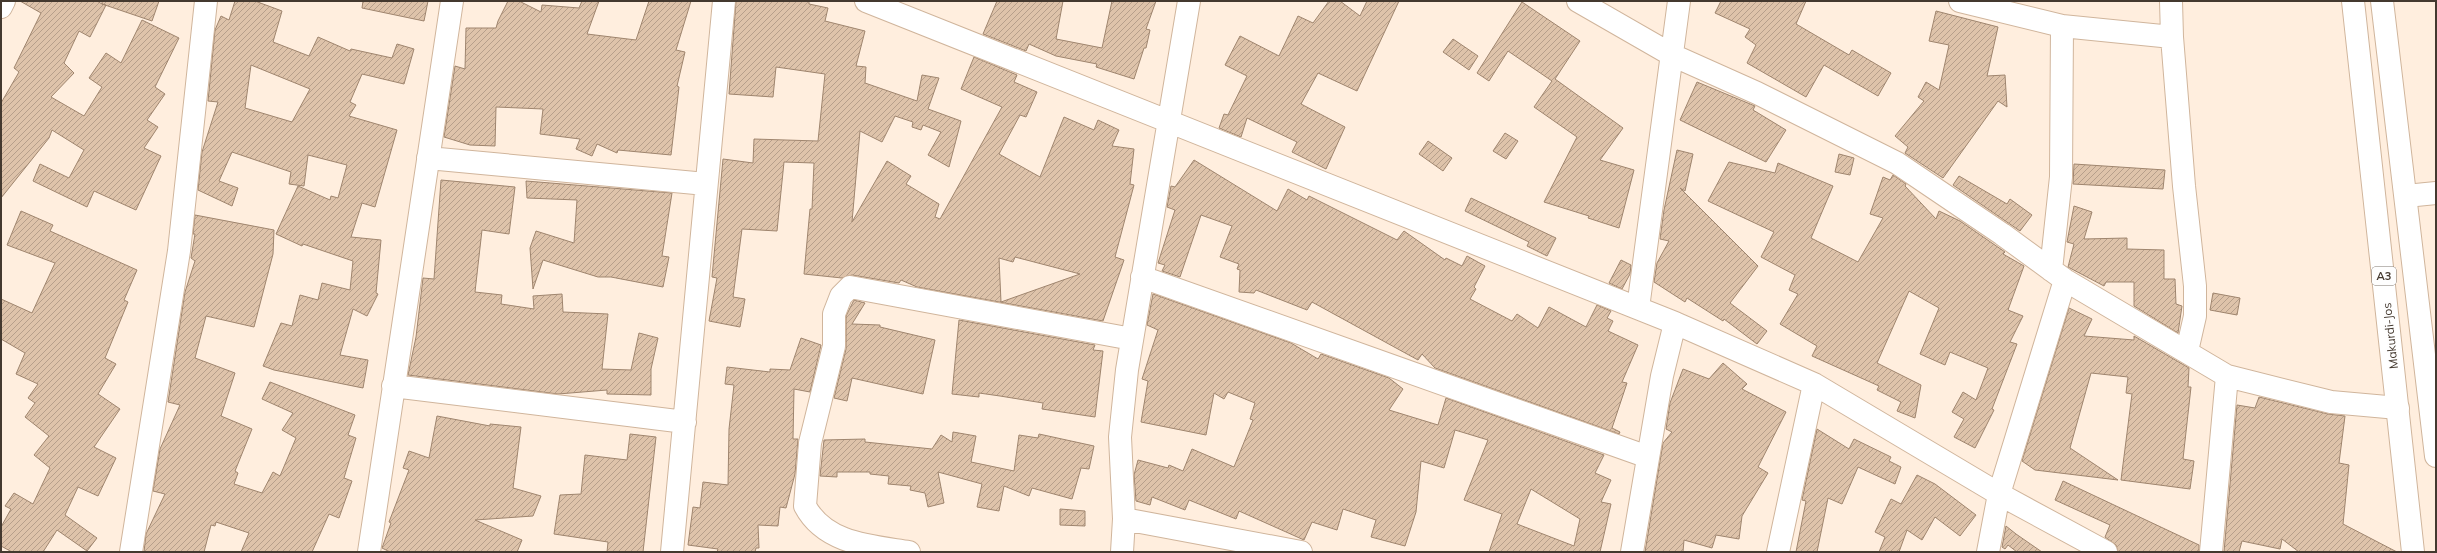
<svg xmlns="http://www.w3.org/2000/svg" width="2437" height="553" font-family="Mulish,sans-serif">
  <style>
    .building { fill: url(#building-hatch); stroke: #9f856e; fill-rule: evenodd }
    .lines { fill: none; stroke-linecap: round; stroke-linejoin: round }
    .minor-casing { stroke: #d0b59c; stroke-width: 24 }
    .trunk-casing { stroke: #d0b59c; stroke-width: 24 }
    .minor { stroke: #fff; stroke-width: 22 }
    .trunk { stroke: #fff; stroke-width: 22 }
    .labels { text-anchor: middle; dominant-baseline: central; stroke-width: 4; stroke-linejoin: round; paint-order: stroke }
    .shield { fill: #fefefe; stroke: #7c746d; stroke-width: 1 }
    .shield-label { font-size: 11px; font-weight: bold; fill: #44392f }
    .street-label { font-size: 12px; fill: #44392f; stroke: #fefefe }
  </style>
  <defs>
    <pattern id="building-hatch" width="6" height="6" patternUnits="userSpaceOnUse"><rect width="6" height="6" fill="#dec3aa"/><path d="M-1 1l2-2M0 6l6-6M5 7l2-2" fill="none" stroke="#b69f8b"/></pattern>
  </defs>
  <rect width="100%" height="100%" fill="#ffeede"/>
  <path class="building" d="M 20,1 L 97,1 L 102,4 L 102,1 L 159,1 L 152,21 L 102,4 L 106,5 L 90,37 L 79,31 L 64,63 L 74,73 L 51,97 L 84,116 L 102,87 L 89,78 L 106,53 L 121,63 L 142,20 L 179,38 L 155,87 L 165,94 L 147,120 L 158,127 L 144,148 L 161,156 L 136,210 L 94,191 L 87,207 L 33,181 L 40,164 L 69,178 L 84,150 L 52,130 L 49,138 L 1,198 L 1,103 L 19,72 L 14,68 L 41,13 Z
    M 235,1 L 255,1 L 282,11 L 273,42 L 309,56 L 318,37 L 350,51 L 351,49 L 392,58 L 397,44 L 414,49 L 404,84 L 362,74 L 350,102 L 356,105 L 349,116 L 397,130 L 375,207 L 362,203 L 351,237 L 381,240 L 376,293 L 378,294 L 367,316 L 353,309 L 340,355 L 368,360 L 363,388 L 274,370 L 263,366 L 281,323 L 292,326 L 300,295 L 318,300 L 322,283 L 350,290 L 353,261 L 303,244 L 302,246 L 276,234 L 298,186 L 330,200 L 331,196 L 338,198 L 347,165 L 308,155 L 304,186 L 289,184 L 291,172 L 232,152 L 219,181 L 238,188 L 232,206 L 198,190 L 202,152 L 218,102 L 208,101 L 215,30 L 221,16 L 229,20 ZM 251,65 L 310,89 L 292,122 L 245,108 Z
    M 363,1 L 428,1 L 424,21 L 362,8 Z
    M 508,1 L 519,1 L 541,12 L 542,5 L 579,8 L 582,1 L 599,1 L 587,34 L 636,40 L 649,1 L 691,1 L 676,50 L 685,52 L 677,86 L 679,87 L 671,155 L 618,150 L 617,153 L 597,144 L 592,156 L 576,149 L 580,139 L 540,134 L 543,109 L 496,107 L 495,146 L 470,145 L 444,137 L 455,66 L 465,69 L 466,28 L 496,28 L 498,21 Z
    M 736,1 L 809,1 L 809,4 L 828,8 L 825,21 L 865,31 L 856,66 L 866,67 L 865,83 L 917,101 L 922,75 L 939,78 L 928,109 L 961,121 L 949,167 L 928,155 L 941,132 L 923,125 L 921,130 L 912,127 L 913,122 L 895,116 L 882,142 L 860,131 L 852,222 L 887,161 L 911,176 L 906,184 L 939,204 L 935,217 L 940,219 L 1002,107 L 961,89 L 974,57 L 1017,75 L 1014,82 L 1037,92 L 1026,117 L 1020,115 L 999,154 L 1040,177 L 1064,117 L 1094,130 L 1098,120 L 1119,130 L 1112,146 L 1134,149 L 1130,184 L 1134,185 L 1115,257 L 1124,260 L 1103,321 L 917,287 L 901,280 L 899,283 L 852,275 L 842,278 L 804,274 L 810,209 L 812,209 L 814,163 L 784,162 L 777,231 L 742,229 L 733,297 L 745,299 L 740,327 L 709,321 L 717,278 L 712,277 L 723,159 L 753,163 L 754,139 L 818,141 L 825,74 L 776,67 L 773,97 L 729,94 ZM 1015,257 L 1080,274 L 1001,302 L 999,258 L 1013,262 Z
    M 997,1 L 1063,1 L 1056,39 L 1102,48 L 1112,1 L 1156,1 L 1146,29 L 1150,30 L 1146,48 L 1144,48 L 1134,79 L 1096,67 L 1097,64 L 1056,56 L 1029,44 L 1026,51 L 983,34 Z
    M 1329,1 L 1340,1 L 1360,16 L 1367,1 L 1399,1 L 1357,91 L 1318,73 L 1301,104 L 1345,127 L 1326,169 L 1292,152 L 1297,142 L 1247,118 L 1241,137 L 1219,128 L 1224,114 L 1228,115 L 1247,76 L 1225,65 L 1240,36 L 1279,56 L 1298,16 L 1313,23 Z
    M 1721,1 L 1806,1 L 1796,24 L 1849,55 L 1852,50 L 1891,73 L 1878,96 L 1824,65 L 1806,97 L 1747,63 L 1756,45 L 1745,37 L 1750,29 L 1715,13 Z
    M 1522,2 L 1580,41 L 1555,79 L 1623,128 L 1600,160 L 1634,170 L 1619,228 L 1588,218 L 1589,216 L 1544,202 L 1577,137 L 1534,107 L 1552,81 L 1508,51 L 1489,81 L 1477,73 Z
    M 1936,11 L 1998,27 L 1987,76 L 2005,75 L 2007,107 L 1998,101 L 1943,178 L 1905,153 L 1908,147 L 1895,136 L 1924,101 L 1918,97 L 1926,82 L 1939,90 L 1949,45 L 1929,41 Z
    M 1453,39 L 1478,56 L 1469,70 L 1443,52 Z
    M 1697,82 L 1755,106 L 1753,110 L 1786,130 L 1766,162 L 1680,120 Z
    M 1505,133 L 1518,141 L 1506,159 L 1493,151 Z
    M 1428,141 L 1452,158 L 1443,171 L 1419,154 Z
    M 1677,150 L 1693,154 L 1685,191 L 1680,188 L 1758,266 L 1730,303 L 1767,331 L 1757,344 L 1724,319 L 1723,321 L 1687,298 L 1685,302 L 1654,282 L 1657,263 L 1669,241 L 1660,239 L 1664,210 Z
    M 1839,154 L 1854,158 L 1850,175 L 1835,172 Z
    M 1194,160 L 1277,211 L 1288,189 L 1307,200 L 1309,196 L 1397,240 L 1404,231 L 1445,260 L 1446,258 L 1462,266 L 1467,256 L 1485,266 L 1474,287 L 1476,289 L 1470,299 L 1512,321 L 1517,314 L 1538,328 L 1549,307 L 1586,327 L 1597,305 L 1611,311 L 1607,318 L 1613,321 L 1608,331 L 1638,345 L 1622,382 L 1627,383 L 1612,428 L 1620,432 L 1619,434 L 1435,368 L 1422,354 L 1418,360 L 1312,302 L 1307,310 L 1256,290 L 1254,293 L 1239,292 L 1240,270 L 1237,269 L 1239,264 L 1220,257 L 1232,226 L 1201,215 L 1180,277 L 1162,271 L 1165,265 L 1158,263 L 1175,210 L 1167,207 L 1171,186 L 1175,187 Z
    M 1729,162 L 1775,173 L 1778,163 L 1833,186 L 1811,238 L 1858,262 L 1883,218 L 1870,214 L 1883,177 L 1890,180 L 1893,175 L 1906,184 L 1905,186 L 1936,219 L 1939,211 L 1960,221 L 2005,252 L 2003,254 L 2024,266 L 2008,310 L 2023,316 L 2010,342 L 2017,344 L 1992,409 L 1994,410 L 1975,448 L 1954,437 L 1964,419 L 1952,412 L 1963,392 L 1976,400 L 1988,368 L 1950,352 L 1945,365 L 1920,354 L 1939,308 L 1909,291 L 1877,363 L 1921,385 L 1915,418 L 1897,411 L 1901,402 L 1877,390 L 1879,386 L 1812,356 L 1817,346 L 1780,324 L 1798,294 L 1789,290 L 1795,275 L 1761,257 L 1774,232 L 1708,201 Z
    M 2074,164 L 2165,170 L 2163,189 L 2073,184 Z
    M 1959,176 L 2007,204 L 2010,199 L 2032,215 L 2020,231 L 1953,185 Z
    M 441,180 L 515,187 L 509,234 L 482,230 L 475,292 L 502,295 L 501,304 L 534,309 L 533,296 L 562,294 L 563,312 L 608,314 L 602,369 L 631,370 L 639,333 L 658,338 L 651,369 L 651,395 L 607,394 L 607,390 L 558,394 L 408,375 L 416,337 L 423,278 L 434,279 Z
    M 526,181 L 672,193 L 662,256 L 669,257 L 663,287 L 611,277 L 598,277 L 543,260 L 533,289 L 530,248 L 536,231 L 574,243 L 577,200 L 527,198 Z
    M 1471,198 L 1556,238 L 1547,256 L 1527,246 L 1529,242 L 1465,211 Z
    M 2074,206 L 2092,212 L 2084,239 L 2127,238 L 2127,249 L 2164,250 L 2164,279 L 2175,279 L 2176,304 L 2182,306 L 2178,333 L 2134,306 L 2134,282 L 2106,282 L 2104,286 L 2068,267 L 2074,244 L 2067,242 Z
    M 21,211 L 53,225 L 50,231 L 137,270 L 124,300 L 128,302 L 105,358 L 116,364 L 98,394 L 120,409 L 94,447 L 116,458 L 98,496 L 78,487 L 65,515 L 97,538 L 87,551 L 57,530 L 43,552 L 12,552 L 1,546 L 1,527 L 11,509 L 5,506 L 14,493 L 33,504 L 50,468 L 34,455 L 49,436 L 25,417 L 35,403 L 28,398 L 38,384 L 16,374 L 25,353 L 1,339 L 1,299 L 32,313 L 55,263 L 7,245 Z
    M 195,215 L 274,230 L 273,254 L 254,327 L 206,316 L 195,358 L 235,373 L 221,416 L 252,429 L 235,471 L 238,473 L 234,484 L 262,493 L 273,472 L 280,476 L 296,438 L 282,430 L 293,413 L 262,399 L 270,382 L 355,415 L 348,435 L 356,438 L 344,478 L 352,481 L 339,518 L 329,514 L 312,552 L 241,552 L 249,533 L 216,522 L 215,526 L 211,525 L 204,552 L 144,552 L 146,534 L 165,494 L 153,491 L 160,449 L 180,405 L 168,402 L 185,292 L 195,261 L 191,258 L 195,234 L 193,234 Z
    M 1621,260 L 1631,265 L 1630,274 L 1622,289 L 1609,283 Z
    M 2213,293 L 2240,298 L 2237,315 L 2210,310 Z
    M 1153,294 L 1291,343 L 1318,359 L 1321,354 L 1389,378 L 1403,389 L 1389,410 L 1438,425 L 1446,398 L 1604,455 L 1595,473 L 1611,480 L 1601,502 L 1611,504 L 1600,552 L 1489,552 L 1502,514 L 1464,500 L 1488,440 L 1455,430 L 1444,468 L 1421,461 L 1416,512 L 1405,546 L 1371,537 L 1376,520 L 1343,509 L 1337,530 L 1312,522 L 1304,540 L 1239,511 L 1236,519 L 1189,500 L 1185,510 L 1152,497 L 1150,505 L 1136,501 L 1134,475 L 1138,460 L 1168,468 L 1169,465 L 1183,471 L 1192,449 L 1234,467 L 1253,420 L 1250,419 L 1255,403 L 1228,392 L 1224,399 L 1214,393 L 1206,435 L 1141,422 L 1148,381 L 1142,379 L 1158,330 L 1147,325 ZM 1531,489 L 1580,519 L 1574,546 L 1517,524 Z
    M 854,300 L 865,303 L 852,324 L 880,325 L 880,327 L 935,340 L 923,394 L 852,378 L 847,401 L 834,398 L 846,349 L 846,316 Z
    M 2069,308 L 2092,319 L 2084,336 L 2134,340 L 2134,336 L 2189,368 L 2188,387 L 2191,387 L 2183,459 L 2194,461 L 2190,489 L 2121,480 L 2132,394 L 2126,393 L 2128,377 L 2091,373 L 2070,448 L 2118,480 L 2035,470 L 2022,461 Z
    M 959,320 L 1095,345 L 1093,350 L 1103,351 L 1095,417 L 1042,409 L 1043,403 L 1000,396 L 979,393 L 979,397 L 952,394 Z
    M 801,338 L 821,345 L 810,392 L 794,389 L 793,439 L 798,439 L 795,474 L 786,508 L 780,507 L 778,526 L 758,525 L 759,548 L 756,548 L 755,552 L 717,552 L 718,549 L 688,545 L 693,507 L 700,508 L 703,482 L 728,485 L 729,429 L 734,385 L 725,384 L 727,367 L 770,372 L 770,369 L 790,370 Z
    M 1723,363 L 1747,384 L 1742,389 L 1786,412 L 1758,467 L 1768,473 L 1742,516 L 1739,539 L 1716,535 L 1712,548 L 1684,540 L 1683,552 L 1645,552 L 1663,443 L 1672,432 L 1666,429 L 1670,403 L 1683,369 L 1709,379 Z
    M 2259,397 L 2328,414 L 2345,416 L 2339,463 L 2349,465 L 2343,524 L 2397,552 L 2299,552 L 2282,539 L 2280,549 L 2242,541 L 2239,552 L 2224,552 L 2237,405 L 2255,408 Z
    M 437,416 L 490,426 L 490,424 L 521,427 L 513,488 L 541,496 L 533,516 L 475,520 L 522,540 L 517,552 L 390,552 L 382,548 L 391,523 L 389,522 L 409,470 L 403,468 L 409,451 L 429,458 Z
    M 1817,429 L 1849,449 L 1854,439 L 1891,457 L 1889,461 L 1901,467 L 1895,484 L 1858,467 L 1842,504 L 1828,498 L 1817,552 L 1796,552 L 1806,501 L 1802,500 Z
    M 953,432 L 976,436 L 971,462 L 1014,471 L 1019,435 L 1038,438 L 1039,434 L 1094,446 L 1089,469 L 1081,468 L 1072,499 L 1032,488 L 1029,496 L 1004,486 L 999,511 L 977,507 L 982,484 L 938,472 L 944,503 L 928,507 L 925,493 L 910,490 L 911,486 L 888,484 L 889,476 L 870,474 L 870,472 L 837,472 L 837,477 L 820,476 L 824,440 L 865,439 L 865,442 L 932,449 L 941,435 L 952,442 Z
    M 630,434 L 656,437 L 643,552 L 607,552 L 608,542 L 554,534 L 560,495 L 581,494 L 585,455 L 627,460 Z
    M 1917,475 L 1935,484 L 1976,515 L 1960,536 L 1935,517 L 1922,540 L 1907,530 L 1899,552 L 1879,552 L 1885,537 L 1875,532 L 1891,499 L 1901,504 Z
    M 2063,481 L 2199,545 L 2199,552 L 2118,552 L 2116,545 L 2105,537 L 2110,525 L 2055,500 Z
    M 1060,509 L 1085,511 L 1085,526 L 1060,525 Z
    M 2006,526 L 2016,534 L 2042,552 L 2017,552 L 2008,545 L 2005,549 L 2002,547 Z"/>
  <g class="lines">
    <defs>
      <path id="minor" d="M 866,1 L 1675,323 L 1814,384 L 1999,494 L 2106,552
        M 1578,1 L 1672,55 L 1757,93 L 1897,163 L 2002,234 L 2065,280 L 2227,376 L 2331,402 L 2398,408
        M 1960,1 L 2062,26 L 2172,37 L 2184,186 L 2195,286 L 2195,316 L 2187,351
        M 2171,1 L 2172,37
        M 1,7 L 4,1
        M 428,158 L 706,184
        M 2406,196 L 2436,193
        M 2051,270 L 2061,177 L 2062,26
        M 1142,277 L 1648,457
        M 1638,308 L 1679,1
        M 393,386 L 685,422
        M 1124,519 L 1301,552
        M 131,552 L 179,251 L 206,1
        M 369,552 L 452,1
        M 672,552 L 724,1
        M 909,552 C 871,546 825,544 805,506 L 810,443 L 834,346 L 834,314 L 841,296 L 850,287 L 1132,339
        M 1122,552 L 1124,519 L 1120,437 L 1127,370 L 1189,1
        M 1632,552 L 1662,376 L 1675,323
        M 1778,552 L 1814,384
        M 1988,552 L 1999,494 L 2065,280
        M 2211,552 L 2227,376"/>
      <path id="trunk" d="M 2353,1 L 2413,552
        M 2382,1 L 2436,456"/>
    </defs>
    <use href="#minor" class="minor-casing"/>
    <use href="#trunk" class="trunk-casing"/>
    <use href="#minor" class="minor"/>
    <use href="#trunk" class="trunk"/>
  </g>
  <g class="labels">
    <rect class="shield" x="2372" y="267" width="24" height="18" rx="3"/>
    <g class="shield-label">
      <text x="2384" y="276">A3</text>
    </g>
    <g class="street-label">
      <text transform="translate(2390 336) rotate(-96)">Makurdi-Jos</text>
    </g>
  </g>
  <rect width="2437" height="553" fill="none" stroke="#44392f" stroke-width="4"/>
</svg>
